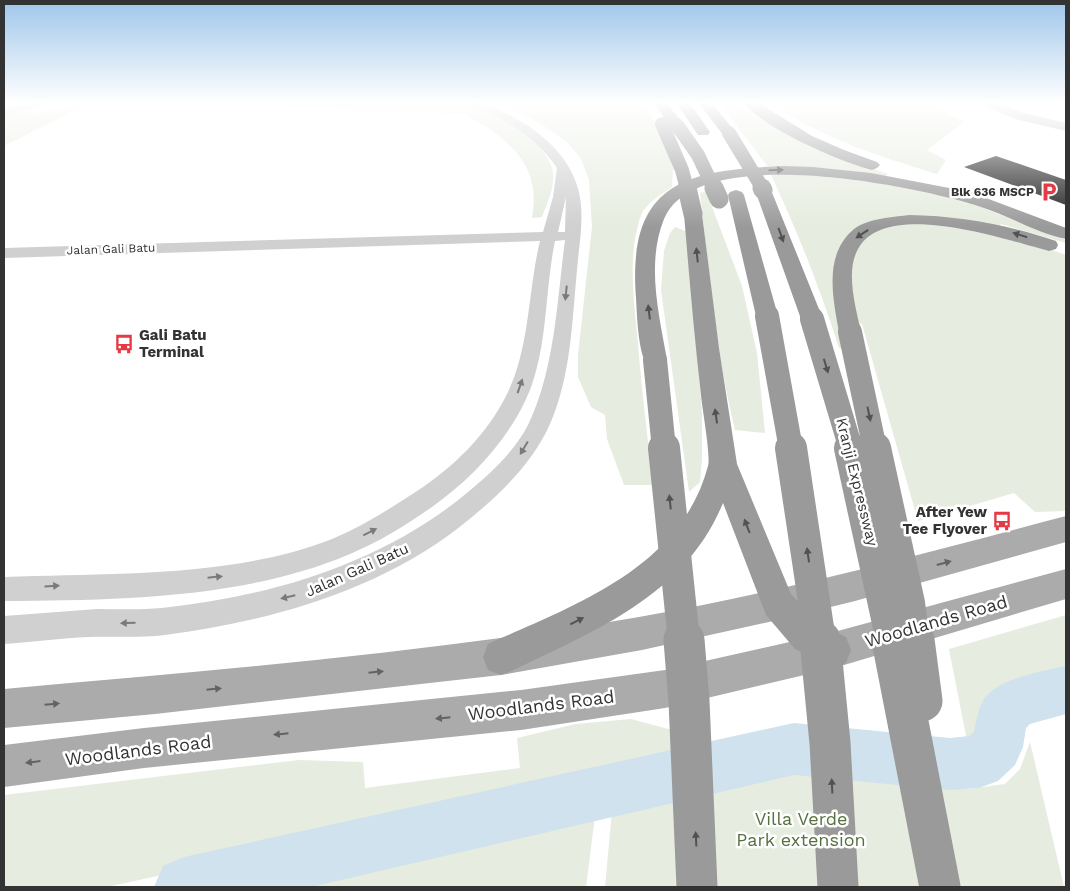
<svg xmlns="http://www.w3.org/2000/svg" width="1070" height="891" font-family="'Work Sans',sans-serif">
  <style>
    .green { fill: #e6ecdf }
    .lines { fill: none; stroke-linecap: round; stroke-linejoin: round }
    .river { fill: #cfe2ee; fill-rule: evenodd }
    .building { fill: #1a1a1a }
    .street { fill: #d0d0d0; fill-rule: evenodd }
    .secondary { fill: #bdbdbd; fill-rule: evenodd }
    .primary { fill: #ababab; fill-rule: evenodd }
    .highway { fill: #9a9a9a; fill-rule: evenodd }
    .highway-bridge-far4 { stroke: #9a9a9a; stroke-width: 14 }
    .highway-bridge-far3 { stroke: #9a9a9a; stroke-width: 19 }
    .highway-bridge-far2 { stroke: #9a9a9a; stroke-width: 24 }
    .highway-bridge-far1 { stroke: #9a9a9a; stroke-width: 32 }
    .highway-bridge { stroke: #9a9a9a; stroke-width: 41 }
    .oneway { fill: #525252 }
    .oneway2 { fill: #7a7a7a }
    .oneway3 { fill: #636363 }
    .labels { text-anchor: middle; dominant-baseline: central; stroke-width: 5; stroke-linejoin: round; paint-order: stroke }
    .far-poi-label { font-size: 12px; font-weight: bold; fill: #333; stroke: #fff; text-anchor: end }
    .far-street-label { font-size: 12px; fill: #333; stroke: #fff }
    .poi-label { font-size: 15px; font-weight: bold; fill: #333; stroke: #fff; text-anchor: start }
    .street-label { font-size: 15px; fill: #333; stroke: #fff }
    .near-street-label { font-size: 18px; fill: #333; stroke: #fff }
    .near-park-label { font-size: 18px; fill: #56703f; stroke: #fff }
  </style>
  <rect width="100%" height="100%" fill="#fff"/>
  <path class="green" d="M 87,102 L 92,102 L 4,146 L 4,114 L 27,110 L 39,114 Z
    M 159,102 L 463,102 C 492,112 542,136 552,168 C 557,183 547,203 542,217 L 532,218 C 542,163 508,139 465,114 L 225,104 L 199,106 Z
    M 498,102 L 643,102 L 658,127 L 673,168 L 672,187 C 661,195 646,203 641,215 C 628,253 633,294 637,333 C 641,384 647,434 653,485 L 624,485 L 607,439 L 605,415 L 591,407 L 578,377 L 578,355 L 592,227 L 589,180 L 581,159 L 567,142 L 538,122 Z
    M 719,102 L 737,102 L 754,116 L 810,147 L 888,174 L 885,176 L 824,168 L 767,166 Z
    M 804,102 L 934,102 C 943,114 951,114 964,122 L 927,150 L 946,160 L 937,174 C 879,156 823,139 773,104 Z
    M 781,172 L 909,186 L 978,206 L 1066,240 L 1066,243 L 1001,224 L 997,231 L 1066,255 L 1066,511 L 1035,512 L 1014,493 L 918,521 L 862,324 L 840,321 L 845,349 L 839,348 C 820,288 797,230 770,173 Z
    M 706,191 L 742,286 L 757,353 L 765,433 L 735,430 C 716,352 709,273 700,193 Z
    M 675,227 L 688,232 L 702,413 L 702,459 L 700,482 L 689,492 L 661,290 L 664,251 L 670,233 Z
    M 1066,615 L 1066,678 L 1022,688 L 999,697 L 991,711 L 983,739 L 969,751 L 949,649 Z
    M 631,719 L 672,730 L 673,764 L 107,887 L 4,887 L 4,795 L 299,760 L 363,762 L 365,788 L 520,768 L 517,738 L 576,724 Z
    M 1030,742 L 1064,887 L 605,887 L 612,811 L 785,771 L 801,769 L 969,789 L 1005,784 L 1020,769 Z
    M 595,816 L 586,887 L 298,887 Z"/>
  <g class="lines">
    <path class="river" d="M 1066,666 L 1066,714 L 1030,724 L 1026,728 L 1023,747 L 1015,765 L 998,781 L 979,788 L 950,790 L 794,775 L 311,887 L 154,887 L 163,866 L 184,857 L 794,723 L 950,738 L 969,736 L 974,732 C 976,722 978,709 984,699 C 998,678 1043,671 1066,666 Z"/>
  </g>
  <path class="building" d="M 996,156 L 1066,180 L 1066,205 L 964,167 Z"/>
  <g class="lines">
    <path class="street" d="M 36,102 L 58,102 L 4,115 L 4,109 Z
      M 465,102 C 470,102 476,102 480,102 C 487,104 493,108 499,110 C 532,125 565,149 577,185 C 586,212 579,243 577,270 C 572,322 571,376 550,424 C 531,467 493,501 457,529 C 375,592 266,622 165,635 C 140,638 115,636 89,637 C 61,638 32,642 4,644 L 4,616 C 35,614 66,611 97,609 C 119,609 140,610 162,608 C 267,597 373,566 457,501 C 483,480 512,456 528,425 C 555,369 557,301 565,240 L 555,241 C 545,289 548,343 530,390 C 511,437 473,478 432,507 C 406,525 379,542 350,554 C 245,599 116,600 4,601 L 4,577 C 109,573 234,578 332,539 C 361,527 388,510 414,493 C 453,468 488,434 508,392 C 530,346 528,290 540,241 L 4,258 L 4,248 L 543,232 L 553,197 L 557,168 C 541,145 519,127 494,116 C 485,111 473,108 465,102 ZM 566,197 L 565,232 L 558,232 Z"/>
    <path class="secondary" d="M 977,102 L 996,102 L 1024,113 L 1066,123 L 1066,131 L 1015,119 Z"/>
    <path class="primary" d="M 1066,516 L 1066,542 L 855,601 L 778,620 L 642,650 L 501,675 L 155,714 L 4,728 L 4,689 C 216,670 429,653 639,617 C 783,592 925,553 1066,516 Z
      M 1066,569 L 1066,599 L 834,668 L 665,708 L 521,730 L 144,768 L 4,787 L 4,745 L 144,728 L 521,690 L 665,670 L 834,632 Z"/>
    <path class="highway" d="M 653,102 L 666,102 L 684,125 L 682,128 L 672,128 Z
      M 676,102 L 689,102 L 710,132 L 708,135 L 698,135 Z
      M 698,102 L 711,102 L 736,133 L 734,136 L 724,136 Z
      M 742,102 L 757,102 L 812,136 L 844,150 L 877,162 L 880,165 L 877,168 L 872,170 C 838,161 765,129 742,102 Z
      M 784,166 L 813,167 L 871,173 L 970,192 L 1066,228 L 1066,239 C 1036,233 1008,215 978,206 C 916,186 696,141 664,219 C 646,264 659,314 667,360 L 663,365 L 655,367 L 647,365 C 638,352 637,315 636,298 C 627,182 686,170 784,166 Z
      M 763,185 L 769,187 L 771,190 L 823,319 L 820,324 L 812,326 L 804,324 L 801,319 L 755,190 L 757,187 Z
      M 736,190 L 742,192 L 744,195 L 778,316 L 775,321 L 767,323 L 759,321 L 756,316 L 728,195 L 730,192 Z
      M 693,209 L 699,210 L 702,214 L 719,348 L 737,464 L 791,594 L 821,625 L 846,637 L 851,650 L 846,663 L 833,668 L 795,649 L 766,615 L 723,503 C 685,595 598,629 514,670 L 501,675 L 488,670 L 483,657 L 488,644 C 575,605 681,568 708,466 C 711,456 702,408 701,395 C 694,334 689,274 684,214 L 687,210 Z
      M 910,215 C 961,216 1008,225 1056,241 L 1058,245 L 1056,249 L 1049,251 C 1006,240 886,198 858,249 C 845,272 856,308 861,332 L 858,337 L 850,339 L 842,337 L 839,332 C 833,298 823,255 854,229 C 869,218 893,217 910,215 Z"/>
    <path class="highway-bridge-far4" d="M 662,124 L 682,170 L 687,189
      M 677,125 L 698,155 L 714,189
      M 729,133 L 763,189"/>
    <path class="highway-bridge-far3" d="M 687,188 L 693,214
      M 714,188 L 719,199
      M 762,188 L 763,190"/>
    <path class="highway-bridge-far2" d="M 767,316 L 791,449
      M 812,319 L 851,449
      M 850,332 L 875,449
      M 655,360 L 664,449"/>
    <path class="highway-bridge-far1" d="M 664,448 L 684,641
      M 791,448 L 820,641
      M 850,448 L 892,641
      M 875,448 L 909,603 L 914,641"/>
    <path class="highway-bridge" d="M 684,640 L 689,701 L 697,887
      M 820,640 L 830,743 L 838,887
      M 892,640 L 940,887
      M 914,640 L 922,701"/>
  </g>
  <defs><path id="oneway-solid" d="M-6-.8H1V-3.2L6.5 0L1 3.2V.8H-6Z" transform="scale(1.25)"/></defs>
  <g class="oneway">
    <use href="#oneway-solid" transform="translate(776 170) rotate(-2)"/>
    <use href="#oneway-solid" transform="translate(862 234) rotate(146)"/>
    <use href="#oneway-solid" transform="translate(781 235) rotate(70)"/>
    <use href="#oneway-solid" transform="translate(1020 235) rotate(-163)"/>
    <use href="#oneway-solid" transform="translate(697 255) rotate(-96)"/>
    <use href="#oneway-solid" transform="translate(649 312) rotate(-97)"/>
    <use href="#oneway-solid" transform="translate(826 366) rotate(73)"/>
    <use href="#oneway-solid" transform="translate(869 414) rotate(78)"/>
    <use href="#oneway-solid" transform="translate(716 416) rotate(-98)"/>
    <use href="#oneway-solid" transform="translate(670 502) rotate(-96)"/>
    <use href="#oneway-solid" transform="translate(747 526) rotate(-111)"/>
    <use href="#oneway-solid" transform="translate(808 555) rotate(-98)"/>
    <use href="#oneway-solid" transform="translate(577 621) rotate(-27)"/>
    <use href="#oneway-solid" transform="translate(832 786) rotate(-93)"/>
    <use href="#oneway-solid" transform="translate(696 839) rotate(-93)"/>
  </g>
  <g class="oneway2">
    <use href="#oneway-solid" transform="translate(566 293) rotate(96)"/>
    <use href="#oneway-solid" transform="translate(520 386) rotate(-71)"/>
    <use href="#oneway-solid" transform="translate(524 448) rotate(121)"/>
    <use href="#oneway-solid" transform="translate(370 532) rotate(-27)"/>
    <use href="#oneway-solid" transform="translate(215 577) rotate(-6)"/>
    <use href="#oneway-solid" transform="translate(52 586) rotate(-3)"/>
    <use href="#oneway-solid" transform="translate(288 597) rotate(167)"/>
    <use href="#oneway-solid" transform="translate(128 623) rotate(179)"/>
  </g>
  <g class="oneway3">
    <use href="#oneway-solid" transform="translate(944 563) rotate(-15)"/>
    <use href="#oneway-solid" transform="translate(376 672) rotate(-6)"/>
    <use href="#oneway-solid" transform="translate(214 689) rotate(-6)"/>
    <use href="#oneway-solid" transform="translate(52 704) rotate(-5)"/>
    <use href="#oneway-solid" transform="translate(443 718) rotate(174)"/>
    <use href="#oneway-solid" transform="translate(281 734) rotate(174)"/>
    <use href="#oneway-solid" transform="translate(33 762) rotate(173)"/>
  </g>
  <linearGradient id="sky" x2="0" y2="1"><stop stop-color="#9ec6ea"/><stop offset="0.45" stop-color="#fff"/><stop offset="1" stop-color="#fff" stop-opacity="0"/></linearGradient>
  <rect width="1070" height="227" fill="url(#sky)"/>
  <defs>
    <symbol id="parking-bare" viewBox="-9 -9 18 18"><path d="M-3.5-5.5H1a3.5 3.5 0 0 1 0 7H-1V5.5H-3.5ZM-1-3.4V-.6H.8a1.4 1.4 0 0 0 0-2.8Z" fill="#e63946" stroke="#fff" stroke-width="2.5" paint-order="stroke"/></symbol>
    <symbol id="bus-bare" viewBox="-9 -9 18 18"><path d="M-5-6H5V4H4V6H2V4H-2V6H-4V4H-5ZM-3.5-4V0h7V-4ZM-3.5 1.2v1.5H-2V1.2ZM2 1.2v1.5H3.5V1.2Z" fill="#e63946" stroke="#fff" stroke-width="2.5" paint-order="stroke"/></symbol>
  </defs>
  <g fill-rule="evenodd">
    <use href="#parking-bare" x="1035" y="178" width="28" height="28"/>
    <use href="#bus-bare" x="110" y="330" width="28" height="28"/>
    <use href="#bus-bare" x="988" y="507" width="28" height="28"/>
  </g>
  <g class="labels">
    <g class="far-poi-label">
      <text x="1034" y="192">Blk 636 MSCP</text>
    </g>
    <g class="far-street-label">
      <text transform="translate(111 249) rotate(-2)">Jalan Gali Batu</text>
    </g>
    <g class="poi-label">
      <text x="139" y="335">Gali Batu<tspan x="139" dy="17">Terminal</tspan></text>
      <text x="987" y="512" text-anchor="end">After Yew<tspan x="987" dy="17">Tee Flyover</tspan></text>
    </g>
    <g class="street-label">
      <text transform="translate(857 482) rotate(76)">Kranji Expressway</text>
      <text transform="translate(357 570) rotate(-24)">Jalan Gali Batu</text>
    </g>
    <g class="near-street-label">
      <text transform="translate(936 621) rotate(-16)">Woodlands Road</text>
      <text transform="translate(541 705) rotate(-7)">Woodlands Road</text>
      <text transform="translate(138 750) rotate(-7)">Woodlands Road</text>
    </g>
    <g class="near-park-label">
      <text x="801" y="818">Villa Verde<tspan x="801" dy="21">Park extension</tspan></text>
    </g>
  </g>
  <rect width="1070" height="891" fill="none" stroke="#333333" stroke-width="10"/>
</svg>
